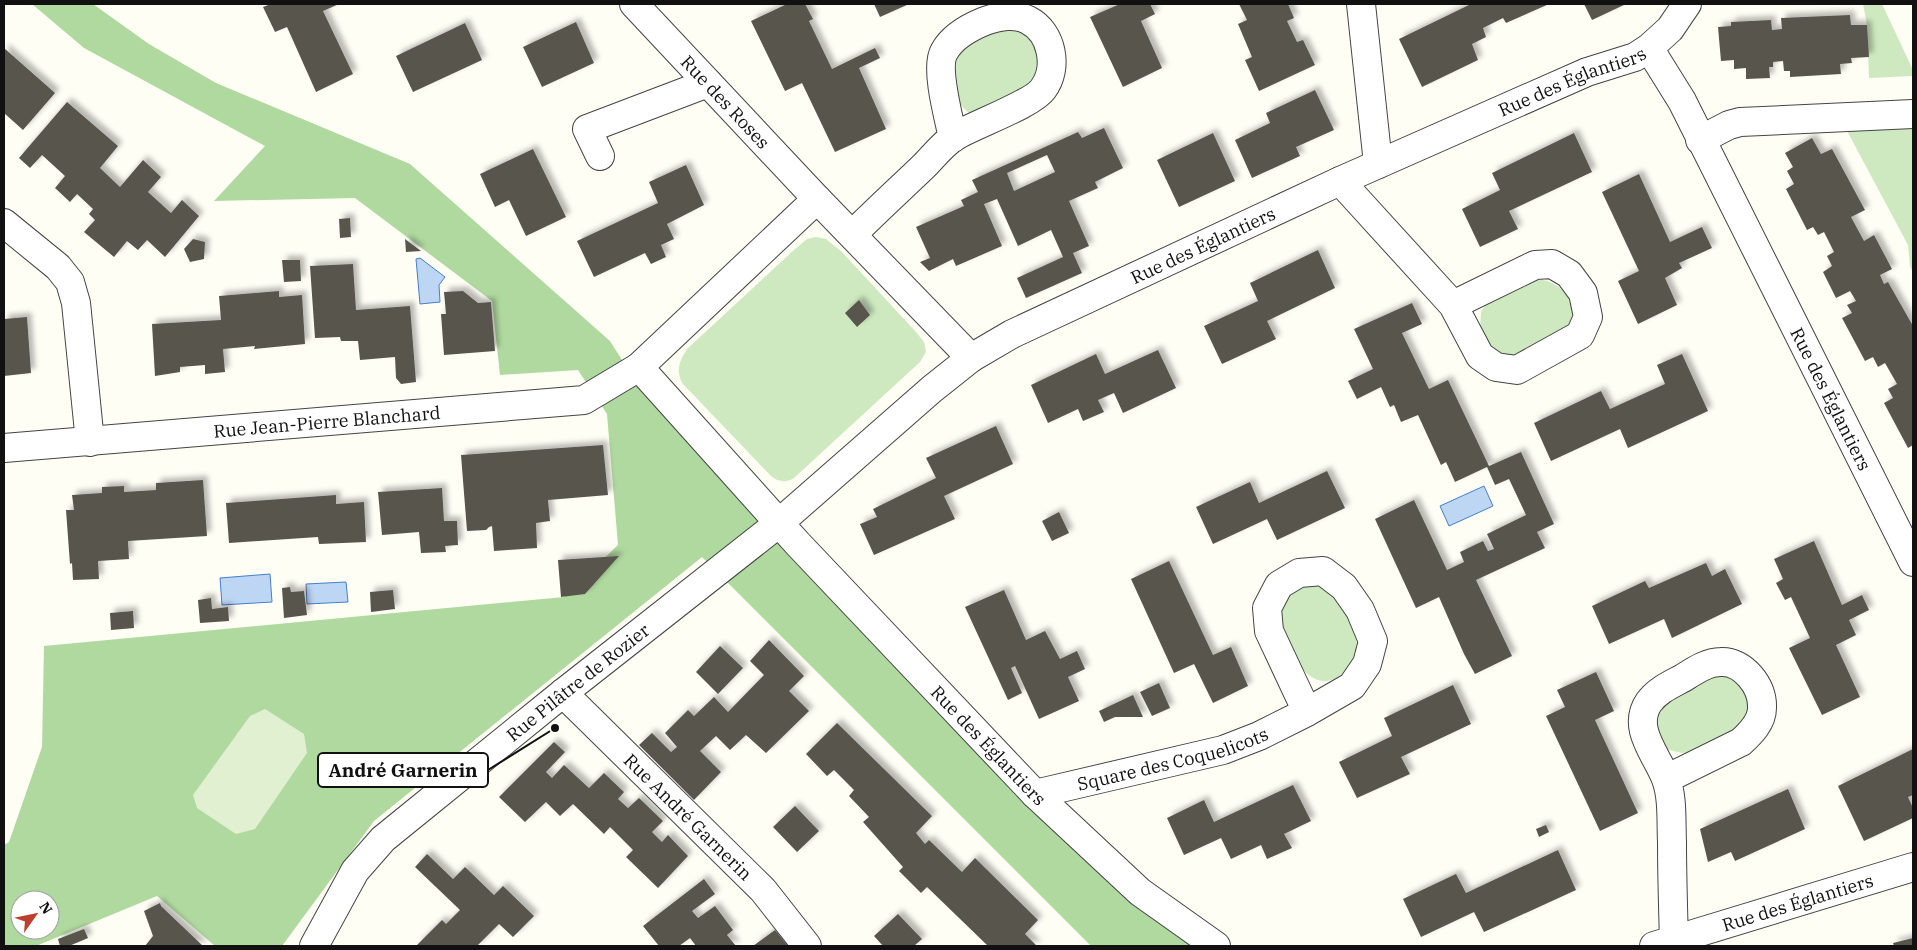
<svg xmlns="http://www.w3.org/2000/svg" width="1917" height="950" font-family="'IBM Plex Serif',serif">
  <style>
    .green { fill: #cee9bf }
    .forest { fill: #b0d99f; fill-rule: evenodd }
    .pitch { fill: #e0f0d1 }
    .water { fill: #bcd6f4; stroke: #467fc8 }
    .building { fill: #59544e; fill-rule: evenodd; filter: url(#shadow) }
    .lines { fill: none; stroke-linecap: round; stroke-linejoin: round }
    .minor-casing { stroke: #444; stroke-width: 30 }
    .minor { stroke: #fff; stroke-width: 28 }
    .labels { text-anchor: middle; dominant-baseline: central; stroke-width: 5; stroke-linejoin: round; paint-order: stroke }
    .street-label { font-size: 18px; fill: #111; stroke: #fff }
    .leader { fill: none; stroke: #111; stroke-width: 2 }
    .callout-dot { fill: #111; stroke: #fff; stroke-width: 2 }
    .callout { fill: #fff; stroke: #111; stroke-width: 2 }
    .callout-label { font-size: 19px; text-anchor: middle; font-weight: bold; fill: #111 }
  </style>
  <defs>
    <filter id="shadow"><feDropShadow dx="4.5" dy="-4.5" stdDeviation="2.5" flood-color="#0004"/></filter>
  </defs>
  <rect width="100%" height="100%" fill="#fefef5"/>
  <path class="green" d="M 1863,4 L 1882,4 L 1913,70 L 1913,81 L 1912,76 L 1869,78 L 1867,25 Z
    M 1017,27 L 1029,35 L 1036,45 L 1038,57 L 1035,73 L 1029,83 L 978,113 L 969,113 C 966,110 963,108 961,105 C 948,86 953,50 972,38 C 981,32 1006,29 1017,27 Z
    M 1913,114 L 1913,273 L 1910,266 L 1908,245 L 1839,116 Z
    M 816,237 L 826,239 L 842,252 L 916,332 L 924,342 L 926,352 L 920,362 L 794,478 C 786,483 778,482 771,476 L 682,383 C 676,370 679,362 687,349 L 795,249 L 807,239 Z
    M 1538,279 L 1548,281 L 1559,287 L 1567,296 L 1573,308 L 1574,319 L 1568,329 L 1520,356 L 1509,357 L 1490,350 L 1480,331 L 1481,312 L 1487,302 L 1527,281 Z
    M 1318,585 C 1325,590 1333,594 1339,601 C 1350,614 1362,641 1355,658 C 1352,665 1346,671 1340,675 C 1314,696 1292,658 1284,637 C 1281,628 1281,616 1280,606 L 1295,587 Z
    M 1713,674 L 1733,677 L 1748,693 L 1750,716 L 1740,729 L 1693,752 L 1682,753 L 1669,750 L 1658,740 L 1656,714 L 1663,703 Z"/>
  <path class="forest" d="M 32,4 L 93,4 L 149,44 L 216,83 L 410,164 L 610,341 L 638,385 L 1198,946 L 1091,946 L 702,557 L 374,821 L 282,946 L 215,946 L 157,896 L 36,946 L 4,946 L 4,845 L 9,842 L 42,747 L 44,646 L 564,597 L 618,545 L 607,414 L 578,370 L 500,375 L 492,301 L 355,198 L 214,201 L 265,146 L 84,48 ZM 20,900 L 50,900 L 50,930 L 20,930 Z"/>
  <path class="pitch" d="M 265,709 L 304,734 L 307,753 L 255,829 L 236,834 L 197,808 L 193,795 L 250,716 Z"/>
  <path class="water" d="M 420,258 L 445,277 L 439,285 L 440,302 L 420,304 L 416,259 Z
    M 1484,486 L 1493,506 L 1449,526 L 1440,506 Z
    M 270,574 L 272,602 L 222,605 L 220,578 Z
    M 346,582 L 348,602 L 307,604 L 306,584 Z"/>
  <path class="building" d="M 271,4 L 339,4 L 323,11 L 353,74 L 316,92 L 287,27 L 275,32 L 263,7 Z
    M 787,4 L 805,4 L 813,19 L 809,21 L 832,69 L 875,48 L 880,58 L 859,68 L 886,129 L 835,152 L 802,83 L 785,91 L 751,21 Z
    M 874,4 L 909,4 L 880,17 Z
    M 1120,4 L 1150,4 L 1155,14 L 1141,21 L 1162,68 L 1123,87 L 1090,17 Z
    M 1239,4 L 1288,4 L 1294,18 L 1287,21 L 1297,42 L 1303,40 L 1315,65 L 1259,91 L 1245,60 L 1252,57 L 1238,24 L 1247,20 Z
    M 1471,4 L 1549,4 L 1506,23 L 1503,18 L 1483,28 L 1486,37 L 1472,44 L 1478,60 L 1422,87 L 1399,39 Z
    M 1584,4 L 1626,4 L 1592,20 Z
    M 1850,15 L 1851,25 L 1867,25 L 1869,57 L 1851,58 L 1852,63 L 1840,64 L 1841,74 L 1790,77 L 1790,71 L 1784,71 L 1783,61 L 1773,62 L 1773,67 L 1769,67 L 1770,78 L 1746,79 L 1746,68 L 1734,69 L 1734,60 L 1721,61 L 1718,27 L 1731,26 L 1731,22 L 1771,20 L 1772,30 L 1782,29 L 1781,18 Z
    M 576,22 L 594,63 L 542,87 L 523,47 Z
    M 465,23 L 482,60 L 413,92 L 396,56 Z
    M 4,48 L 55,93 L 23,130 L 4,113 Z
    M 1315,90 L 1334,130 L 1296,147 L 1300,156 L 1252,178 L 1235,140 L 1270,123 L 1266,113 Z
    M 67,102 L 118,146 L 100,168 L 120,187 L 143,160 L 161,177 L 148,192 L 171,213 L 182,200 L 199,216 L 165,257 L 147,240 L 138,250 L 127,241 L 114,257 L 84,232 L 95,220 L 89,214 L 93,209 L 77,194 L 70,202 L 55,188 L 65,176 L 42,155 L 30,168 L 19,158 Z
    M 1104,128 L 1123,168 L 1095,182 L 1098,188 L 1069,201 L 1089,246 L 1073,253 L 1082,273 L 1026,298 L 1017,278 L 1063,257 L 1051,230 L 1018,246 L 997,199 L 984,204 L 1002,246 L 956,266 L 953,259 L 929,271 L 920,262 L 930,258 L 916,227 L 964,206 L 961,200 L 978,192 L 972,180 L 1078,132 L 1082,138 ZM 1047,155 L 1055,172 L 1014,191 L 1007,173 Z
    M 1213,133 L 1235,181 L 1179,207 L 1157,160 Z
    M 1574,133 L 1592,172 L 1509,211 L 1518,229 L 1480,247 L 1462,209 L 1500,190 L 1492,173 Z
    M 1812,138 L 1821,154 L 1832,149 L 1865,210 L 1851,217 L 1864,241 L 1874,235 L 1892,269 L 1880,275 L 1884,284 L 1888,282 L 1913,326 L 1913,445 L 1908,448 L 1884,403 L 1893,398 L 1888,389 L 1897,384 L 1885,363 L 1878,367 L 1873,357 L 1865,361 L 1842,318 L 1852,313 L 1847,305 L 1856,301 L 1850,291 L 1836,298 L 1823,272 L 1832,266 L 1827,256 L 1834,252 L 1824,232 L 1818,235 L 1813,227 L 1807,230 L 1786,189 L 1794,184 L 1787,171 L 1793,167 L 1785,153 Z
    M 533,149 L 566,217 L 526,236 L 509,200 L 495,207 L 480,174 Z
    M 686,165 L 704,205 L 667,224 L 674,239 L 661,245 L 666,257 L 651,264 L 645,253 L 594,277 L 577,241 L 658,203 L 649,182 Z
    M 1639,174 L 1670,242 L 1702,227 L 1712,248 L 1679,263 L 1682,268 L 1665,278 L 1677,305 L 1638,324 L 1618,281 L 1639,271 L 1602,192 Z
    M 350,218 L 351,237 L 340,238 L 339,219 Z
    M 193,239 L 205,242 L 204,259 L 190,262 L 184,249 Z
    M 405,239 L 421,251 L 406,252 Z
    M 1318,250 L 1335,288 L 1267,321 L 1276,339 L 1222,364 L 1204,326 L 1258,301 L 1250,283 Z
    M 282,260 L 300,260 L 301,281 L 284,282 Z
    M 353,264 L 356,310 L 410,306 L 416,382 L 401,384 L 396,378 L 395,357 L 360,360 L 358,341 L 341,341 L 340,337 L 315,338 L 310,266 Z
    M 279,291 L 279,297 L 302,295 L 305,344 L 254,349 L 255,346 L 223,349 L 225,372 L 205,374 L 205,365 L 180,367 L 180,372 L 155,376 L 152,324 L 221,320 L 219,296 Z
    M 463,291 L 478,303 L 491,302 L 495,351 L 444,355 L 441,314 L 446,314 L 444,292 Z
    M 859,300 L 870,315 L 857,327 L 845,313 Z
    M 1412,303 L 1422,324 L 1402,333 L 1429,389 L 1448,380 L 1489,466 L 1521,452 L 1554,524 L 1537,532 L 1545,548 L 1476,580 L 1512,656 L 1475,674 L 1464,654 L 1439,597 L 1416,608 L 1375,519 L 1414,500 L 1447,570 L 1464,562 L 1460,552 L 1483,541 L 1488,551 L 1494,549 L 1487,534 L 1526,515 L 1509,479 L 1495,485 L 1487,467 L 1455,482 L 1446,462 L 1441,465 L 1418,415 L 1401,422 L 1394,405 L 1390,407 L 1381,387 L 1357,399 L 1348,381 L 1373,369 L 1354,329 Z
    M 27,317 L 31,373 L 4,376 L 4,319 Z
    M 1158,350 L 1176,388 L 1123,413 L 1114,393 L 1098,400 L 1104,412 L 1083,421 L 1078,409 L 1048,423 L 1031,385 L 1096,354 L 1105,374 Z
    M 1682,354 L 1708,411 L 1628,448 L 1620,429 L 1551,461 L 1534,423 L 1601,391 L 1610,409 L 1665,384 L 1657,365 Z
    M 996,426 L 1013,464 L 944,496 L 955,519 L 874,555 L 860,524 L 877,517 L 873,509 L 936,478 L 926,458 Z
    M 603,445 L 608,495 L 548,500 L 550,521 L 536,523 L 537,548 L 494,551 L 492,526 L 489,527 L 486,530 L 467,531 L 461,455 Z
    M 1327,471 L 1345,508 L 1277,540 L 1267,519 L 1213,544 L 1196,507 L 1250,482 L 1259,503 Z
    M 203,480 L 207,536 L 128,541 L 129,559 L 98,561 L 99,579 L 73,580 L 72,563 L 70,564 L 66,510 L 74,510 L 72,495 L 102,493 L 102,487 L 124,486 L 124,492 L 156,490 L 156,483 Z
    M 442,488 L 444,521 L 457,521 L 458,545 L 445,546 L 446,552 L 421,553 L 419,532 L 382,535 L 378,492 Z
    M 336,495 L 336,504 L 364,502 L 366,542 L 319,544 L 318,537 L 229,543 L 226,503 Z
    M 1059,512 L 1069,533 L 1052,541 L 1042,521 Z
    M 1814,541 L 1842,605 L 1862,595 L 1869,610 L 1849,620 L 1856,635 L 1836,645 L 1860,697 L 1822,715 L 1789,648 L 1810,638 L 1791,597 L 1785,600 L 1776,583 L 1783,579 L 1774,559 Z
    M 619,556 L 585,594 L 561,597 L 558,560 Z
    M 1169,561 L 1213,655 L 1231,647 L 1248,686 L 1213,703 L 1194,664 L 1174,673 L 1131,579 Z
    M 1706,563 L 1712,576 L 1725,569 L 1742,604 L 1672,638 L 1664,619 L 1609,644 L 1592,606 L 1645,581 L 1649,588 Z
    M 290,587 L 291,592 L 304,591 L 307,615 L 284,618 L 282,588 Z
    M 393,590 L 395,609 L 371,612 L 370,592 Z
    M 1004,590 L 1026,640 L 1045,631 L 1060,659 L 1077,651 L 1085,669 L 1068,677 L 1079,701 L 1039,719 L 1015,666 L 1011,668 L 1022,693 L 1008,700 L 965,607 Z
    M 211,598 L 212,609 L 228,607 L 229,621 L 200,623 L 198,600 Z
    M 133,611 L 134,628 L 111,630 L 110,613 Z
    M 769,640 L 804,676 L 789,691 L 809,711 L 766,753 L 746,735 L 730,750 L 716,736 L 700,751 L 721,772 L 694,800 L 639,745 L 652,733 L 671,752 L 677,747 L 665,733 L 688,710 L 694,716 L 714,697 L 728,712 L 764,675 L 750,661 Z
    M 720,646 L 743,668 L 718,694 L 696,672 Z
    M 1596,672 L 1614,711 L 1595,720 L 1638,813 L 1600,831 L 1546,716 L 1565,707 L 1557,690 Z
    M 1159,683 L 1170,708 L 1152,716 L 1140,692 Z
    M 1453,685 L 1471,724 L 1401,757 L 1410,774 L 1357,798 L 1339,762 L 1392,736 L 1384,718 Z
    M 1133,695 L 1143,717 L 1115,717 L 1104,722 L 1099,711 Z
    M 837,723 L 932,816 L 916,833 L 925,844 L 929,840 L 962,872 L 975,858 L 1038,920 L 1025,934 L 1037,946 L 988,946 L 927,887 L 921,893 L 899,871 L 903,867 L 863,822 L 869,817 L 849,796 L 854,790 L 834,770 L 827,776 L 806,754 Z
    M 554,742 L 565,752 L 546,772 L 552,778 L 564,765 L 589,788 L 604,773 L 624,792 L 618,799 L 628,808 L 639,798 L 663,821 L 652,832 L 662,842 L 668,835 L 688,856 L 658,888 L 626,857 L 633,850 L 610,827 L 604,834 L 573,804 L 560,816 L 546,802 L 525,822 L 499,797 Z
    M 1913,749 L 1913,795 L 1908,797 L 1913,808 L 1913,818 L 1864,841 L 1838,786 Z
    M 1293,785 L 1311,821 L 1284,834 L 1292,848 L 1267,859 L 1261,845 L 1231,859 L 1221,838 L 1184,855 L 1167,818 L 1204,800 L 1214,822 Z
    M 1788,789 L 1805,829 L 1735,861 L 1731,852 L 1708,862 L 1700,829 Z
    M 795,806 L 819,831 L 797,852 L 773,827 Z
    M 1546,825 L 1549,832 L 1539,837 L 1536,829 Z
    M 1558,850 L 1576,890 L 1484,932 L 1474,912 L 1421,937 L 1403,899 L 1456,874 L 1466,893 Z
    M 427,854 L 453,879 L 465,867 L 494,895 L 503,886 L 534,916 L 513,937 L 499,924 L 477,946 L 416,946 L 442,920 L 446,924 L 460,910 L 415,867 Z
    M 704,879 L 715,894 L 692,911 L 698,918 L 715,906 L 733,930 L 727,935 L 736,946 L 696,946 L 690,938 L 679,946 L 659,946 L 643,926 Z
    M 160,903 L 161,906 L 203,946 L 145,946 L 153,936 L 144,911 Z
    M 898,914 L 922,939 L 914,946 L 883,946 L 874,936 Z
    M 84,929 L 88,938 L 69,946 L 60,946 L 58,939 Z
    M 775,930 L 788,946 L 753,946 Z
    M 1913,938 L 1913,946 L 1894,946 L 1893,943 Z"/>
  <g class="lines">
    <defs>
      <g id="minor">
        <path id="s1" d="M 634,4 L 817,199"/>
        <path d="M 1361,4 L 1378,164"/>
        <path d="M 1649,48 L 1670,29 L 1687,4"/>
        <path d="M 1700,140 L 1729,125 L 1740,122 L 1913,114"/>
        <path d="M 600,156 L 587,129 L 708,83"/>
        <path d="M 1340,181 L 1453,305 L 1480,356 L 1496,367 L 1517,370 L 1580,335 L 1588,317 L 1583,293 L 1569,274 L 1552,264 L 1535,265 L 1453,305"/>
        <path d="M 4,223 L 58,267 L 70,282 L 76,303 L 90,442"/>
        <path d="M 853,234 C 876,211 900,189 924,166 C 933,157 943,144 954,137 C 973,125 1033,104 1043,89 C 1059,68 1052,32 1028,20 C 1014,13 1000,16 985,21 C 970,27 952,37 944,52 C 935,68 949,119 953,138"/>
        <path id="s2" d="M 971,358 L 1012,334 L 1340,181 L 1587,72 L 1635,57 L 1649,48 L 1682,101 L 1913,562"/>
        <path id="s3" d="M 4,448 L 584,400 L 639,367"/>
        <path id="s4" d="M 563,693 L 763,890 L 807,946"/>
        <path d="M 1666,779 L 1741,742 C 1751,733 1762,722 1762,708 C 1763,686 1743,661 1721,662 C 1707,662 1694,671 1683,678 C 1670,685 1658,690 1649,702 C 1631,728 1657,755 1666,779 C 1673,798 1671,822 1672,842 C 1672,875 1673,908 1674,941"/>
        <path id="s5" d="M 1035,794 L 1223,750 L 1259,736 L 1307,712 L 1352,686 L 1367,664 L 1373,641 L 1360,610 L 1344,587 L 1323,571 L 1299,573 L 1279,585 L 1267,608 L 1269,631 L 1307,712"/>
        <path id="s6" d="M 314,946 L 355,871 L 383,839 L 563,693 L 779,523 L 932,389 L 971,358 L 817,199 L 639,367 L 779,523 L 798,544 L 1035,794 L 1140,892 L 1216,946"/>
        <path id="s7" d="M 1654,946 L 1913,867"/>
      </g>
    </defs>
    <use href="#minor" class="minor-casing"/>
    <use href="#minor" class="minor"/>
  </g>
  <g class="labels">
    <g class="street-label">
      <text stroke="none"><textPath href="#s2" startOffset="662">Rue des Églantiers</textPath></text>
      <text stroke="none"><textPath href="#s1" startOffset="134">Rue des Roses</textPath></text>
      <text stroke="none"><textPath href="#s2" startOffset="258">Rue des Églantiers</textPath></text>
      <text stroke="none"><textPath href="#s2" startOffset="1142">Rue des Églantiers</textPath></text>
      <text stroke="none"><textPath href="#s3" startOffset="324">Rue Jean-Pierre Blanchard</textPath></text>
      <text stroke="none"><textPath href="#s6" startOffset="378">Rue Pilâtre de Rozier</textPath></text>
      <text stroke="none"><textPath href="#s6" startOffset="1869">Rue des Églantiers</textPath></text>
      <text stroke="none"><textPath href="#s5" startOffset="142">Square des Coquelicots</textPath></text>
      <text stroke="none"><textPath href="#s4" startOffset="176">Rue André Garnerin</textPath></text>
      <text stroke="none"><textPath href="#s7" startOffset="150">Rue des Églantiers</textPath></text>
    </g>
  </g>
  <path class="leader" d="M555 728L488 770"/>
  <circle class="callout-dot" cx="555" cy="728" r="5"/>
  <rect class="callout" x="318" y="753" width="170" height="34" rx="5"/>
  <g class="callout-label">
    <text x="403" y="777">André Garnerin</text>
  </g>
  <rect width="1917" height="950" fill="none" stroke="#111111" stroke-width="10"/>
  <g transform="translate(35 915) rotate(57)"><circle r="24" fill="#ffffff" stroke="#a0a0a0"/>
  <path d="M0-4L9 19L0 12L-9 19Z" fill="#bc3e2e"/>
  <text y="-8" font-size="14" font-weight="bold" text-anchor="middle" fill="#111111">N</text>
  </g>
</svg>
